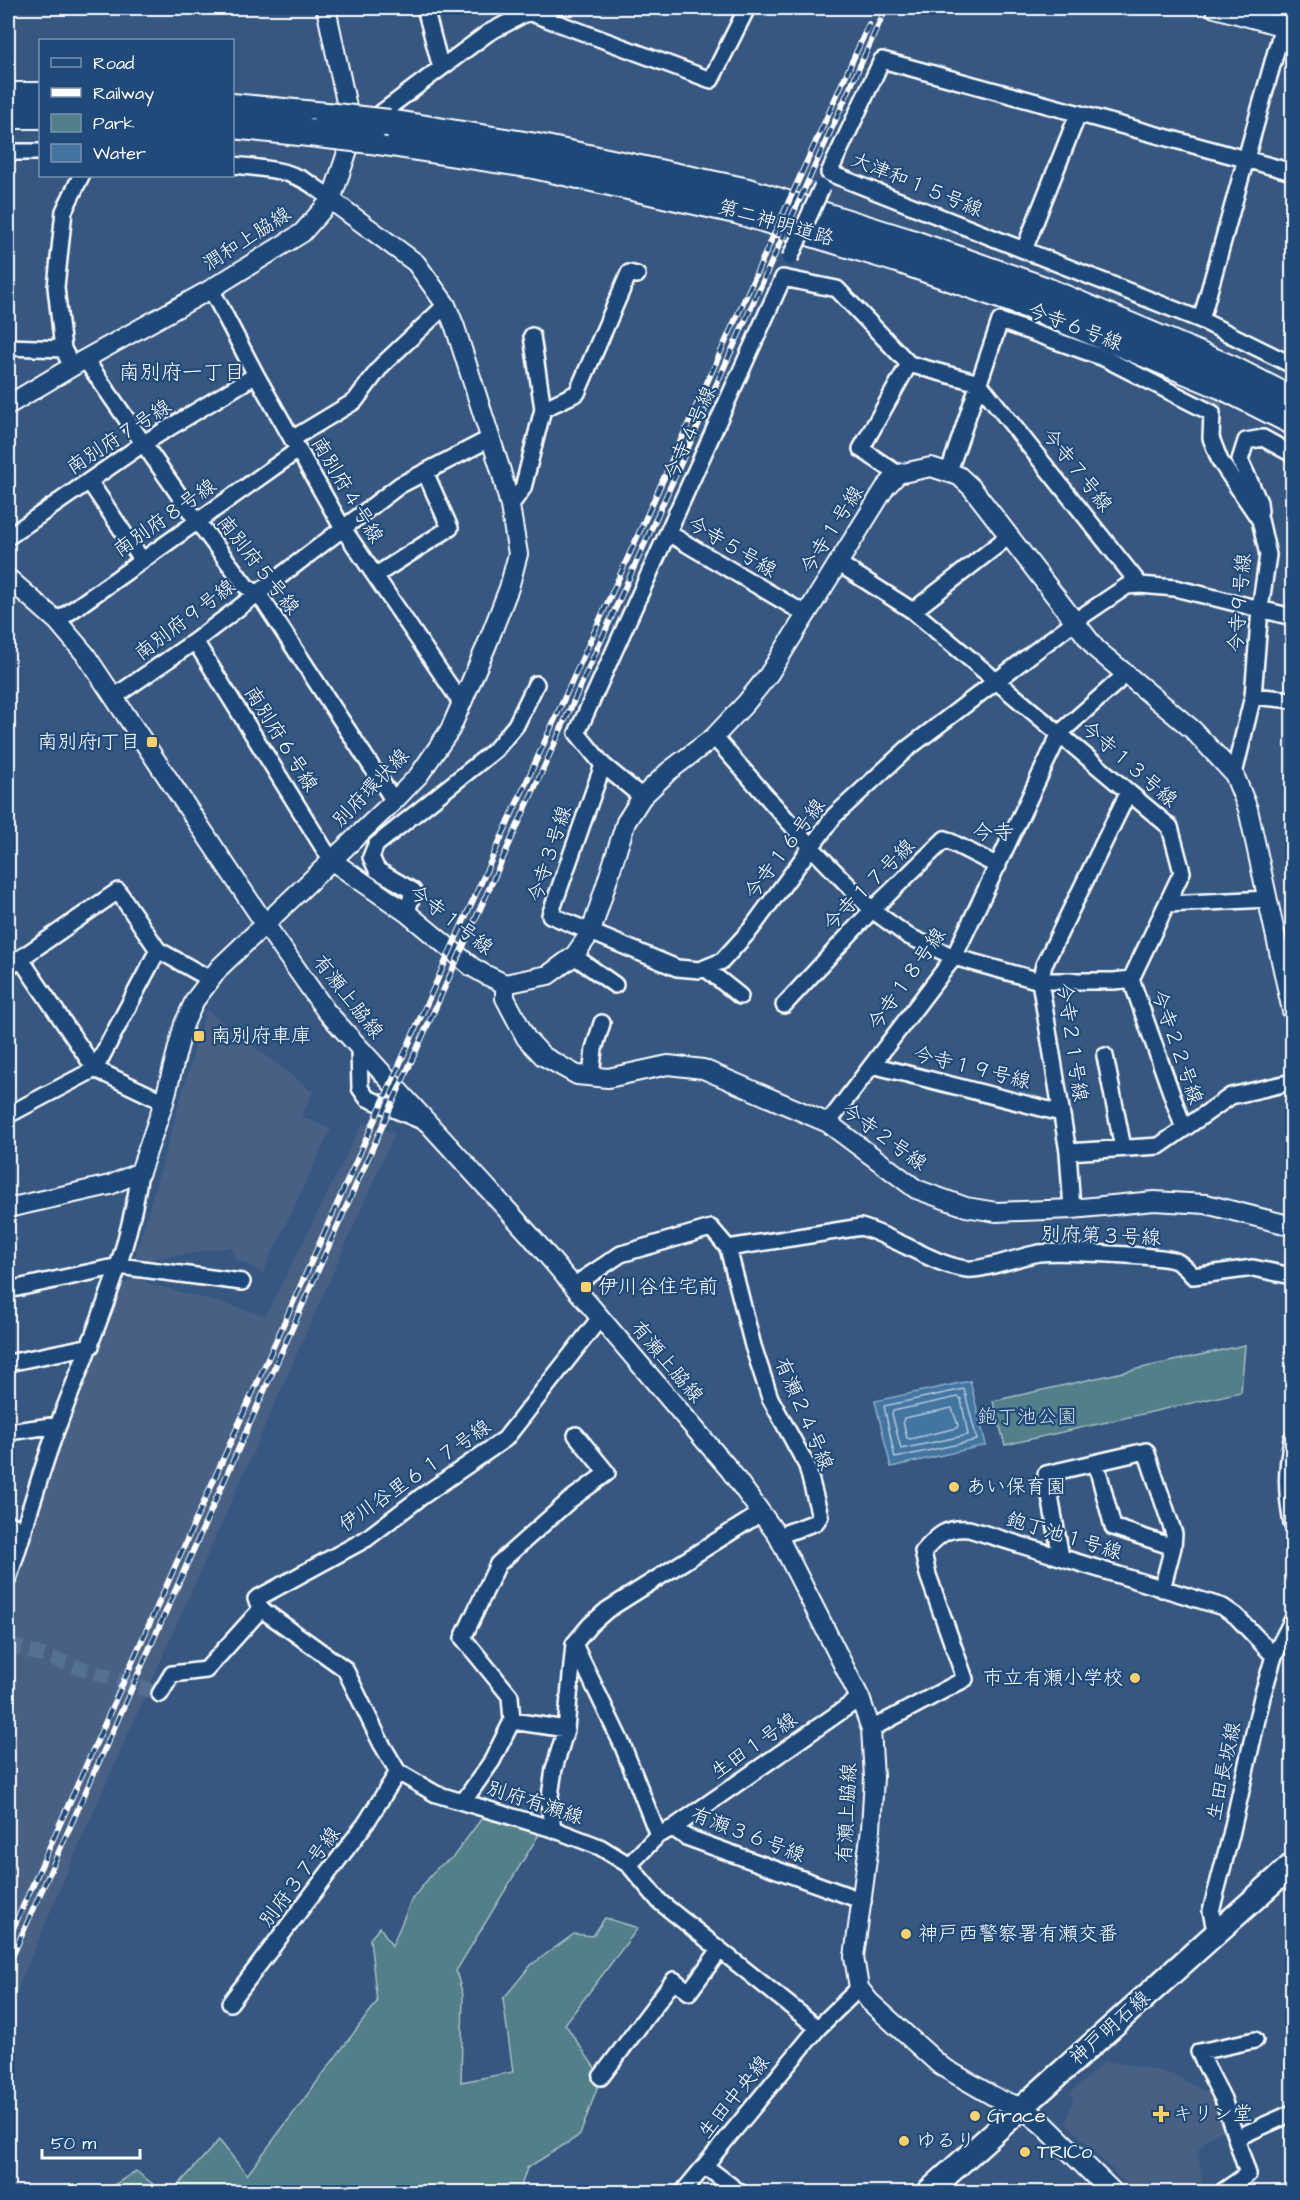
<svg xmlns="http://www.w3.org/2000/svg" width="1300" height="2200" font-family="'Architects Daughter','Klee One',sans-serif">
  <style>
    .built { fill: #466084 }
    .green { fill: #527f88; stroke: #a8bfc4; stroke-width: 1.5 }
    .water { fill: #4374a0; stroke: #8eacc6; stroke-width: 1.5 }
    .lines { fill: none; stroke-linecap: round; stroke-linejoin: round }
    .shore { stroke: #b4c7d9; stroke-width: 1.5 }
    .minor-tunnel { stroke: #547093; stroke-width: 15; stroke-dasharray: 15 8; stroke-linecap: butt }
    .minor-casing { stroke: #fff; stroke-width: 20 }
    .tertiary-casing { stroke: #fff; stroke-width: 22 }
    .secondary-casing { stroke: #fff; stroke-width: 24 }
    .primary-casing { stroke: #fff; stroke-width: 27 }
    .motorway-casing { stroke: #fff; stroke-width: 30 }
    .minor { stroke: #1f4a7a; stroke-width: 15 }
    .tertiary { stroke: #1f4a7a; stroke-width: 18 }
    .secondary { stroke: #1f4a7a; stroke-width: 20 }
    .primary { stroke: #1f4a7a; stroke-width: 22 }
    .motorway { stroke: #1f4a7a; stroke-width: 26 }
    .rail-casing { stroke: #fff; stroke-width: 6 }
    .rail { stroke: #1f4a7a; stroke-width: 4; stroke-dasharray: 11; stroke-linecap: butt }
    .minor-bridge-casing { stroke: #fff; stroke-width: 20; stroke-linecap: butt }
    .motorway-bridge-casing { stroke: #fff; stroke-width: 30; stroke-linecap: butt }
    .minor-bridge { stroke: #1f4a7a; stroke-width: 15 }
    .motorway-bridge { stroke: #1f4a7a; stroke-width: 26 }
    .poi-dot { fill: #ffd166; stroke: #1f4a7a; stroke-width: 2 }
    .labels { text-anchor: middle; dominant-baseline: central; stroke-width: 4.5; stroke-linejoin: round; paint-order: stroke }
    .street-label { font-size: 20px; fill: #fff; stroke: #1f4a7a }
    .poi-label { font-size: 20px; fill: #fff; stroke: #1f4a7a; text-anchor: start }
    .park-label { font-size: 20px; fill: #d4dfe1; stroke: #1f4a7a }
    .neighbourhood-label { font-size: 21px; fill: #fff; stroke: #1f4a7a }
  </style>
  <rect width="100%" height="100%" fill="#365780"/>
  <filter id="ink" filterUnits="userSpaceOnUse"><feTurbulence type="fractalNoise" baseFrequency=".0167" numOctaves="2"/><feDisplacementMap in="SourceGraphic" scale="12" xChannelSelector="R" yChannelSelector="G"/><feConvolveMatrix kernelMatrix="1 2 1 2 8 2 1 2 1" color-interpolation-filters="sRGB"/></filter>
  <g filter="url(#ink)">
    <path class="built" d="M 206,1009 L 313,1092 L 302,1117 L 331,1129 L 263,1273 L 234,1258 L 232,1247 L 141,1261 L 135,1257 Z
      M 363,1122 L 395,1133 L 75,1854 L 8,2012 L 8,1598 L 115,1292 L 135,1275 L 144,1282 L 266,1315 Z
      M 1105,2061 L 1145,2067 L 1172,2074 L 1209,2093 L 1220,2116 L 1223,2130 L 1206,2140 L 1198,2151 L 1204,2192 L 1134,2192 L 1066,2123 L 1073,2098 L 1070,2093 Z"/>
    <path class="green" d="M 1245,1345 L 1241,1392 L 1005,1445 L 993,1401 Z
      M 482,1818 L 541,1831 L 456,1971 L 463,1995 L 461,2082 L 513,2072 L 503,1999 L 531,1965 L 574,1934 L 593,1936 L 605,1918 L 638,1928 L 565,2024 L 601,2077 L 580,2135 L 527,2168 L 519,2192 L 172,2192 L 219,2140 L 247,2175 L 377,2002 L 370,1939 L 380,1927 L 392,1946 L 412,1899 L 437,1868 L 453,1857 Z
      M 136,2171 L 163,2192 L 103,2192 Z"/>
    <path class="water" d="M 970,1381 L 986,1445 L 891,1467 L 875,1401 Z"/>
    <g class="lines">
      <path class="shore" d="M 964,1389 L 977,1440 L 895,1458 L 884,1406 Z
        M 958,1397 L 961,1399 L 968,1435 L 901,1449 L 892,1414 L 893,1411 Z
        M 952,1408 L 958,1425 L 957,1428 L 910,1439 L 907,1438 L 903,1421 L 904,1418 Z"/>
      <path class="minor-tunnel" d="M 1212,413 L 1235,337
        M 8,1644 L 160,1694"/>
      <defs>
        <path id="minor" d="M 425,8 L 441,68 L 488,33 L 528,12 L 711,80 L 747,8
          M 1283,26 L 1201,320 L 829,173 L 882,60 L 1245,159 L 1292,172
          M 369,122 L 441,68
          M 8,152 L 40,152
          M 232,165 C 274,169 300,170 331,200
          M 1024,250 L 1078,114
          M 211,289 L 256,375 L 342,527 L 462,704
          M 1201,320 L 1292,365
          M 8,347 L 63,349
          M 85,359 L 197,521 L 246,586 L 256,593 L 264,602 L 394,801
          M 72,366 L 63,349 L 56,287 L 64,211 L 81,176
          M 543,409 L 577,393 L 629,273 L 637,275
          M 292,439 L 355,401 L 382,365 L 446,305
          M 949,471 L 1000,321 L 1104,358 L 1212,413 L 1211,438 L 1220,461 L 1260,520 L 1268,555 L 1260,609 L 1253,696 L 1234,774
          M 898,474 L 861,449 L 909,364
          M 89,481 L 142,560
          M 510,506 L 523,488 L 543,409 L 532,336
          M 1260,511 L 1259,502 L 1240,460 L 1246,441 L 1263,438 L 1292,454
          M 668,533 L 807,615
          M 8,537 L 144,443 L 256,375
          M 376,575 L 450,528 L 425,472
          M 913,611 L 1009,536
          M 57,621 L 298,450
          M 195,641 L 331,860
          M 1253,696 L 1292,700
          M 114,697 L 195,641 L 400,485 L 491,438
          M 714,737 L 811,847 L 872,910 L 908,936 L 954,957 L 1040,981 L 1114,981 L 1131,979 L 1182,872 L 1170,827 L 913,611 L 838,563
          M 603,765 L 550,915 L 677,968 L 700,970 L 722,961 L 751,929 L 834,816 L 907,749 L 1075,621 L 1127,586 L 1140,585 L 1175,588 L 1292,617
          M 642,797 L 603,765 L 577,733 L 783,278 L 837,289 L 909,364 L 979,383 L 1140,585
          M 1168,904 L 1268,899
          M 407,913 L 413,891 L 377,870 L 371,857 L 376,845 L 495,750 L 516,725 L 536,684
          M 158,950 L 210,979
          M 574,956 L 615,985
          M 20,958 L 95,1069 L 164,1102
          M 8,967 L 118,891 L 158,950 L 95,1069 L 8,1115
          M 705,968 L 740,996
          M 1131,979 L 1184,1129
          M 784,1005 L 872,910 L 945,839 L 998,866
          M 359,1048 L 360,1088 L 367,1098 L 427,1123
          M 1105,1056 L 1123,1148
          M 872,1065 L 1061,1113
          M 591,1076 L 594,1049 L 602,1023
          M 828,1123 L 954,957 L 1060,733 L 1125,675
          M 1068,1152 L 1159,1146 L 1231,1096 L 1292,1082
          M 1072,1209 L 1068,1152 L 1040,981 L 1044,965 L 1128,793
          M 728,1248 L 753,1346 L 770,1398 L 807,1466 L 820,1516 L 816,1522 L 778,1536
          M 573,1286 L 621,1254 L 711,1228 L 728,1248 L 861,1227 C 896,1237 933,1265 967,1269 C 982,1271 1021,1256 1039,1253 C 1056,1251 1163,1255 1176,1261 C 1183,1265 1188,1270 1193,1276 L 1253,1268 L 1292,1276
          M 8,1290 L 119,1266 L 242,1282
          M 600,1318 L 505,1439 L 421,1497 L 366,1539 L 256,1599 L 261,1609 L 345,1669 L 381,1743 L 398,1772 L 436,1794 L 553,1829 L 600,1847 L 629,1865 L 660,1902 L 818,2028
          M 8,1363 L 91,1346
          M 8,1432 L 58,1425
          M 1292,1439 C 1286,1473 1286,1489 1292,1524
          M 1096,1463 L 1113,1527 L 1173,1547
          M 8,1523 L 24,1531
          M 1061,1557 L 1046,1474 L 1146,1451 L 1174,1534 L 1173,1547 L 1162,1589
          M 8,1579 C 26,1527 39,1474 59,1423 C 90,1341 128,1261 140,1172
          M 574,1644 L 622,1744 L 658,1835
          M 160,1694 L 172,1674 L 206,1670 L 261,1609
          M 512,1721 L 566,1729
          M 871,1729 L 965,1679 L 928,1575 L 923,1552 C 938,1535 946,1527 969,1529 L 1223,1607 L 1236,1616 L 1274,1656
          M 463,1802 L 492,1761 L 512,1721 L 510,1696 L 463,1638 L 498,1564 L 570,1500 L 607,1473 L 576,1435
          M 673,1828 L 860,1698
          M 553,1829 L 549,1803 L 554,1769 L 566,1729 L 574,1644 L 590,1625 L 607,1610 L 761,1513
          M 629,1865 L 658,1835 L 673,1828 L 686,1837 L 863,1901
          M 1216,1935 L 1211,1911 L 1231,1835 L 1262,1697 L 1274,1656 L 1292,1621
          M 230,2003 L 366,1823 L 398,1772
          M 601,2077 L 674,1980 L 689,1992 L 719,1951
          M 1236,2138 L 1292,2113
          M 705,2166 L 739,2192
          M 683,2192 L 818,2028 L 859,1988
          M 1222,2192 L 1248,2174 L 1223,2099 L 1199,2052 L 1255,2040"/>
        <path id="tertiary" d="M 1215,8 L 1292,29
          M 528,12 L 529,8
          M 1283,26 L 1289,8
          M 8,405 L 85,359 L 211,289 L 302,233 L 331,200 L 353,135 L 326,8
          M 8,578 L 57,621 L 85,654 L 265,924 L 326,1011 L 530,1235 L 729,1469 L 778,1536 L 860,1698 L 871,1729 L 874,1777 L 871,1829 L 854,1957 L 859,1988 L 870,2002 L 941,2066 L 1000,2100 L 1022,2107
          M 331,860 L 407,913 L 472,967 L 486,975 L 505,984 L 548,975 L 574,956 L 591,932 L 626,822 L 642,797 L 669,771 L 714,737 L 746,703 L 769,674 L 885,488 L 898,474 L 931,467 L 959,476 L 972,488 L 1096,649 L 1193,730 L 1234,774 L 1248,809 L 1292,1011
          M 505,984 L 505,998 L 526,1038 L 543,1056 L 577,1075 L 608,1078 L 668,1065 L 703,1069 L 828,1123 L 916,1189 L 966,1207 L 996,1212 L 1072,1209 L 1154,1201 L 1206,1204 L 1292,1226
          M 8,1208 L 110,1185 L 140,1172 L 164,1102 L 184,1024 L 195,1000 L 220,967 L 394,801 L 419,775 L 450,730 L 486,647 L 509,588 L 518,554 L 510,506 L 501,471 L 455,327 L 446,305 L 416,263 L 331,200"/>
        <path id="secondary" d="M 1022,2107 L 1043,2124 L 1112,2192"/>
        <path id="primary" d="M 928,2192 L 1292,1865"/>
        <path id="motorway" d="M 8,96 L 40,96
          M 232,107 L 326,116
          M 8,115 L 40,115
          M 389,123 L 536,147 L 748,192 L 911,243 L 1044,290 L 1231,369 L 1292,400
          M 232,125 L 309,133
          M 371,140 L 534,165 L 736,210 L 904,261 L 1034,307 L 1223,386 L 1292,421"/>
      </defs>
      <use href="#minor" class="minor-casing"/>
      <use href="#tertiary" class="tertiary-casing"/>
      <use href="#secondary" class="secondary-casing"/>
      <use href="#primary" class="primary-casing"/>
      <use href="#motorway" class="motorway-casing"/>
      <use href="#minor" class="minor"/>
      <use href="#tertiary" class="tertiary"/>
      <use href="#secondary" class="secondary"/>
      <use href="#primary" class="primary"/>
      <use href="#motorway" class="motorway"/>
      <defs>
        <path id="rail" d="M 8,1940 L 465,918 L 869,24
          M 8,1966 L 384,1122 L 886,8"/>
      </defs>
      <use href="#rail" class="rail-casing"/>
      <use href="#rail" class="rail"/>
      <defs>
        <path id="minor-bridge" d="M 790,258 L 822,187"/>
        <path id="motorway-bridge" d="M 326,116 L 389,123
          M 309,133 L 371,140"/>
      </defs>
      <use href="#minor-bridge" class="minor-bridge-casing"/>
      <use href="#motorway-bridge" class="motorway-bridge-casing"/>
      <use href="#minor-bridge" class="minor-bridge"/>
      <use href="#motorway-bridge" class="motorway-bridge"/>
    </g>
  </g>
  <g class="poi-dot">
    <rect x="146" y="736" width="12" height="12" rx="3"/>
    <rect x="193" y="1030" width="12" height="12" rx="3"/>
    <rect x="580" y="1281" width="12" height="12" rx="3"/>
    <circle cx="954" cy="1487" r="6"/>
    <circle cx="1135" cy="1678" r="6"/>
    <circle cx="906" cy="1934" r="6"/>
    <path d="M1158 2105h6v6h6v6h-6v6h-6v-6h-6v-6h6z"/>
    <circle cx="975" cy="2116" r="6"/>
    <circle cx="904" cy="2141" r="6"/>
    <circle cx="1025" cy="2152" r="6"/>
  </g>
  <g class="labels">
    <g class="street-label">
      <text transform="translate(917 185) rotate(22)">大津和１５号線</text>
      <text transform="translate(776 223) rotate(16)">第二神明道路</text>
      <text transform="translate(247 239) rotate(-33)">潤和上脇線</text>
      <text transform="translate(1075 327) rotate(21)">今寺６号線</text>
      <text transform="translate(690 433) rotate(-66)">今寺４号線</text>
      <text transform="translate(119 437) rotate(-33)">南別府７号線</text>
      <text transform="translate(1077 470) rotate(52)">今寺７号線</text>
      <text transform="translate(347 490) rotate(59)">南別府４号線</text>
      <text transform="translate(165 518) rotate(-35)">南別府８号線</text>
      <text transform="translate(832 530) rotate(-58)">今寺１号線</text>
      <text transform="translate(732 547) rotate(31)">今寺５号線</text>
      <text transform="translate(258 565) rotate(52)">南別府５号線</text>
      <text transform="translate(1240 603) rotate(-85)">今寺９号線</text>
      <text transform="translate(185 620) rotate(-37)">南別府９号線</text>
      <text transform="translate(281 739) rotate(58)">南別府６号線</text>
      <text transform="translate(1129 764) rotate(41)">今寺１３号線</text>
      <text transform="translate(371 788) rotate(-46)">別府環状線</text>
      <text transform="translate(785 849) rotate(-53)">今寺１６号線</text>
      <text transform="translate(550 854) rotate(-72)">今寺３号線</text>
      <text transform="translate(869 885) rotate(-45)">今寺１７号線</text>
      <text transform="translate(451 920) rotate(38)">今寺１号線</text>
      <text transform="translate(907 979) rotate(-55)">今寺１８号線</text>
      <text transform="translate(348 997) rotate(52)">有瀬上脇線</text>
      <text transform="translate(1072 1042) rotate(82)">今寺２１号線</text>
      <text transform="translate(1177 1047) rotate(71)">今寺２２号線</text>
      <text transform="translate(972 1068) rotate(14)">今寺１９号線</text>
      <text transform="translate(884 1137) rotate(36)">今寺２号線</text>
      <text transform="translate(1101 1236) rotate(2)">別府第３号線</text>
      <text transform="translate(667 1362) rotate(50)">有瀬上脇線</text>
      <text transform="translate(804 1414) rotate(67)">有瀬２４号線</text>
      <text transform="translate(415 1476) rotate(-35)">伊川谷里６１７号線</text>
      <text transform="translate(1064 1536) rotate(17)">鉋丁池１号線</text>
      <text transform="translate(754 1746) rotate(-35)">生田１号線</text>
      <text transform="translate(1224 1771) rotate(-78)">生田長坂線</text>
      <text transform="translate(535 1803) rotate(18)">別府有瀬線</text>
      <text transform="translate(847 1813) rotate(-87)">有瀬上脇線</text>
      <text transform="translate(748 1835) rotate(21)">有瀬３６号線</text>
      <text transform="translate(300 1877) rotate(-53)">別府３７号線</text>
      <text transform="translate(1110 2028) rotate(-42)">神戸明石線</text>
      <text transform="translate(734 2097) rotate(-51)">生田中央線</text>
    </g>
    <g class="poi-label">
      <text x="140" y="742" text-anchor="end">南別府1丁目</text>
      <text x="211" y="1036">南別府車庫</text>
      <text x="598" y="1287">伊川谷住宅前</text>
      <text x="966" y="1487">あい保育園</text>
      <text x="1123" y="1678" text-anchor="end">市立有瀬小学校</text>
      <text x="918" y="1934">神戸西警察署有瀬交番</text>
      <text x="1173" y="2114">キリン堂</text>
      <text x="987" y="2116">Grace</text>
      <text x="916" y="2141">ゆるり</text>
      <text x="1037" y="2152">TRICo</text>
    </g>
    <g class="park-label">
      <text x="1027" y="1417">鉋丁池公園</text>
    </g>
    <g class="neighbourhood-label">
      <text x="182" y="372">南別府一丁目</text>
      <text x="993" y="832">今寺</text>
    </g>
  </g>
  <rect width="1300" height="2200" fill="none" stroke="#1f4a7a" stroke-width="30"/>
  <rect x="15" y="15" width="1270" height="2170" fill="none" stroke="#fff" stroke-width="2" filter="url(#ink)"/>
  <rect x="39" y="39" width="195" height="138" fill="#1f4a7a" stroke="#7992af" stroke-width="1.5"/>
  <rect x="51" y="58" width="30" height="9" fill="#1f4a7a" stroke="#7992af" stroke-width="1.5"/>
  <text x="93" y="69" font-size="18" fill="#ffffff">Road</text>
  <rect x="51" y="88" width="30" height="9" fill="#ffffff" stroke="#7992af" stroke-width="1.5"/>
  <text x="93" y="99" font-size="18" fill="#ffffff">Railway</text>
  <rect x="51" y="114" width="30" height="18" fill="#527f88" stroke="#7992af" stroke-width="1.5"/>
  <text x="93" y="129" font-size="18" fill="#ffffff">Park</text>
  <rect x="51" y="144" width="30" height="18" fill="#4374a0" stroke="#7992af" stroke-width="1.5"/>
  <text x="93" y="159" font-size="18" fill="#ffffff">Water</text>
  <path d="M42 2149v9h98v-9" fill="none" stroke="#ffffff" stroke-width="3"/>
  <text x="51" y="2149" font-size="18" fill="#ffffff" stroke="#1f4a7a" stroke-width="4.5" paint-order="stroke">50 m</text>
</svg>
